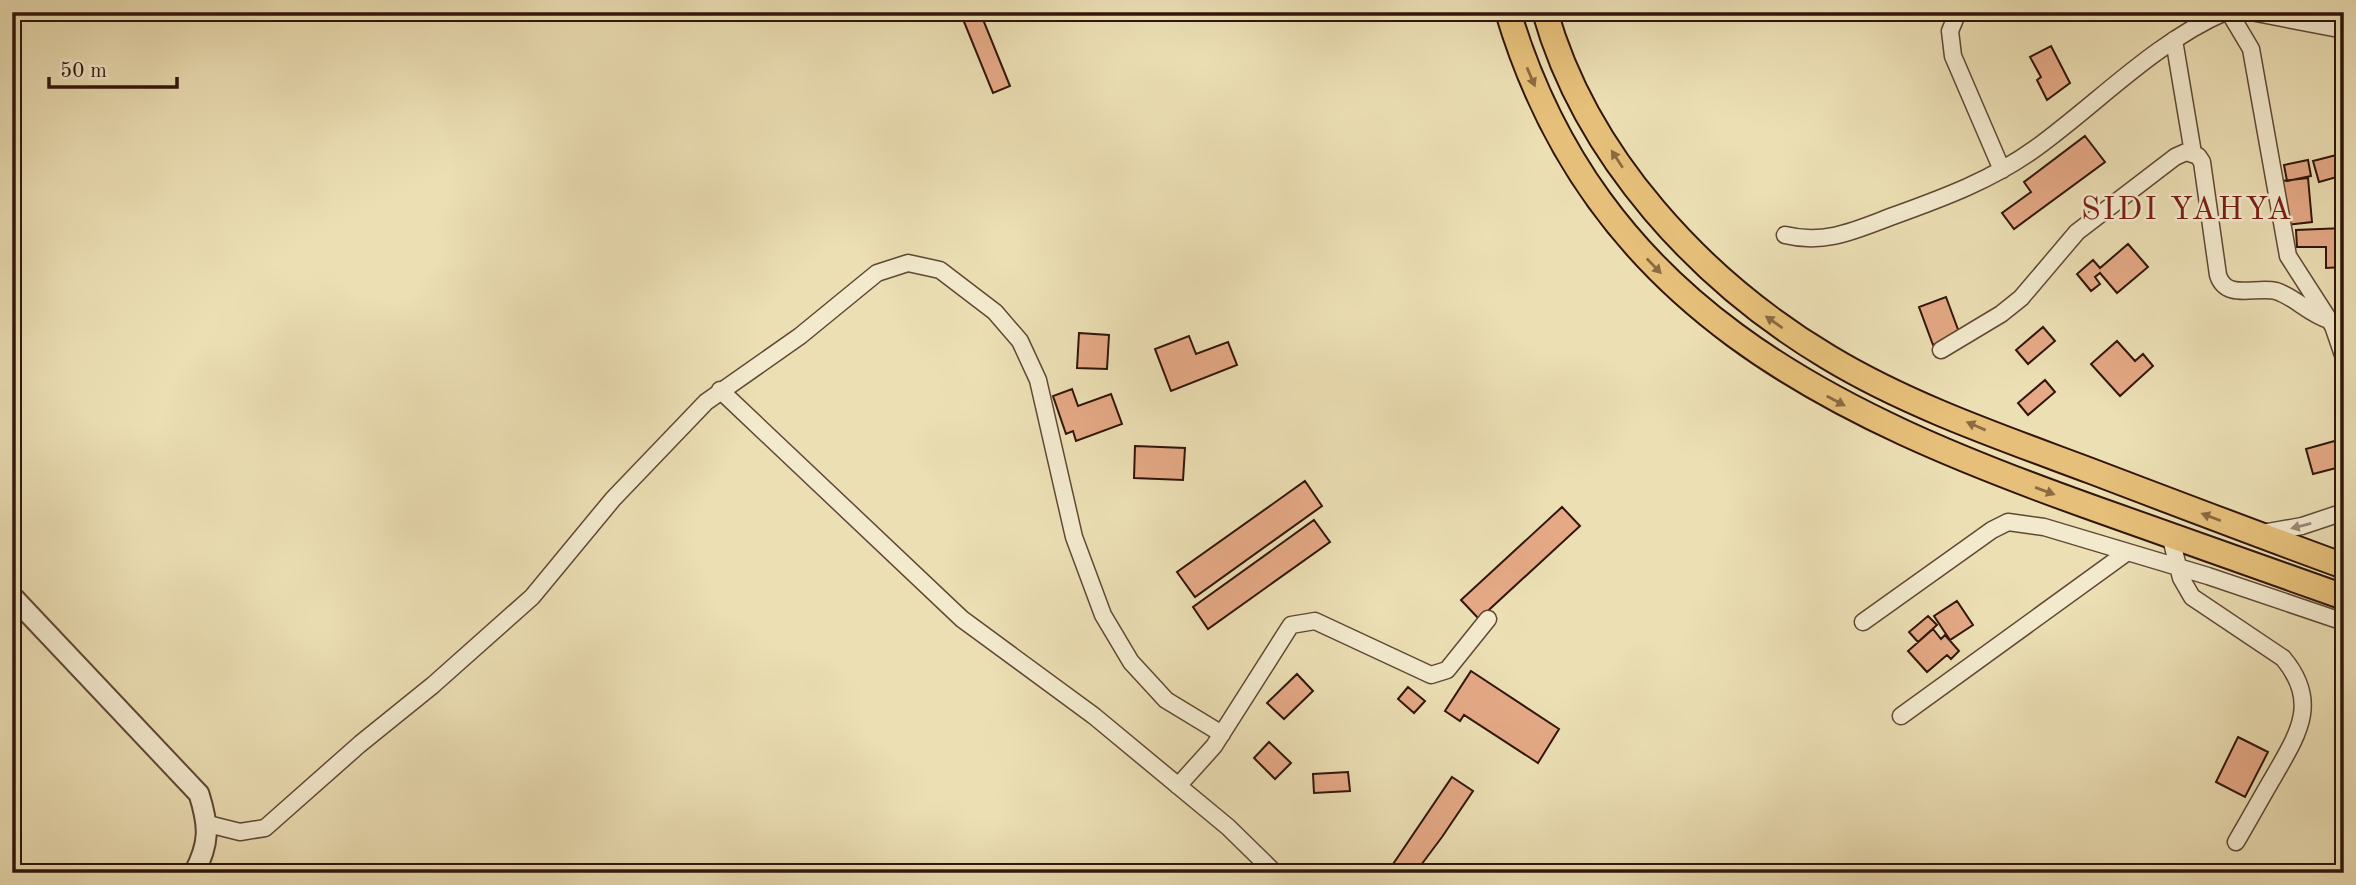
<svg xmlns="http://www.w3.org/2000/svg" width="2356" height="885" font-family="'Old Standard TT',serif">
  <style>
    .building { fill: #e5a986; stroke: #31150b; stroke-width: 2 }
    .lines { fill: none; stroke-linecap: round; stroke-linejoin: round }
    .minor-casing { stroke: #604835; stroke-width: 19 }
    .tertiary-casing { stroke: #604835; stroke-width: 23 }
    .trunk-casing { stroke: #31150b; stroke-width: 28 }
    .minor { stroke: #f3eace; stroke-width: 16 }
    .tertiary { stroke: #f3eace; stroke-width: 19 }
    .trunk { stroke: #e6c07a; stroke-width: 24 }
    .oneway { fill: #8c6a42 }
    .oneway2 { fill: #9c8a76 }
    .labels { text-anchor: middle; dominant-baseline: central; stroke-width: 5; stroke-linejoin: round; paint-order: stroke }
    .quarter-label { font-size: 32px; letter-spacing: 2px; fill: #7a1f14; stroke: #f3eace }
  </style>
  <rect width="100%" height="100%" fill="#ecdfb4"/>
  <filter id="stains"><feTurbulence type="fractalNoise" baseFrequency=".00286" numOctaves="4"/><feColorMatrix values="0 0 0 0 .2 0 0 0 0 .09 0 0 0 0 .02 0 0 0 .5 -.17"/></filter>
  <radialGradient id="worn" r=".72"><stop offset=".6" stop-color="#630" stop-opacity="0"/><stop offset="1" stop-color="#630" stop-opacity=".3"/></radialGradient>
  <path class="building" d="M 960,12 L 980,12 L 1010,86 L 993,93 Z
    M 2051,46 L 2070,83 L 2047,100 L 2037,80 L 2041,77 L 2030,57 Z
    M 2085,136 L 2105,162 L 2014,229 L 2002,213 L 2031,192 L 2024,182 Z
    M 2344,153 L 2344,175 L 2319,182 L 2313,161 Z
    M 2308,160 L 2311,176 L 2287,181 L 2284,165 Z
    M 2308,178 L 2312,222 L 2285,225 L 2282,181 Z
    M 2344,228 L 2344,267 L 2326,268 L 2326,247 L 2297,247 L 2296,230 Z
    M 2128,244 L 2148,267 L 2117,293 L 2100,273 L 2095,277 L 2100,284 L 2091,291 L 2077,274 L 2093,260 L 2100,268 Z
    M 1946,297 L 1960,335 L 1933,345 L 1919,307 Z
    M 2043,327 L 2055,341 L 2028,364 L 2016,350 Z
    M 1079,333 L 1109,335 L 1107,369 L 1077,368 Z
    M 1189,336 L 1196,354 L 1228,342 L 1237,365 L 1171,391 L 1155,349 Z
    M 2117,341 L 2135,361 L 2143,354 L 2153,366 L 2120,396 L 2091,364 Z
    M 2045,380 L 2055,392 L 2028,415 L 2018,403 Z
    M 1072,389 L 1078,406 L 1111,394 L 1122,424 L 1076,441 L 1073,431 L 1066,434 L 1053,396 Z
    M 2338,440 L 2344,466 L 2313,474 L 2306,449 Z
    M 1135,446 L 1185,448 L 1183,480 L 1134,478 Z
    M 1305,481 L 1322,506 L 1195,597 L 1177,572 Z
    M 1562,507 L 1580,526 L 1479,619 L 1461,600 Z
    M 1314,520 L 1330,542 L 1208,629 L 1193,607 Z
    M 1957,601 L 1973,625 L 1950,640 L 1934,616 Z
    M 1928,616 L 1937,625 L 1918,642 L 1909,632 Z
    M 1933,629 L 1941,639 L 1945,635 L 1959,651 L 1951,659 L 1947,655 L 1927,672 L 1908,651 Z
    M 1471,671 L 1559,729 L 1538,763 L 1464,715 L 1460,721 L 1445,711 Z
    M 1297,674 L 1313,691 L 1284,719 L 1267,703 Z
    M 1408,687 L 1425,701 L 1414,713 L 1398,699 Z
    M 2238,737 L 2268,752 L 2245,797 L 2216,782 Z
    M 1269,742 L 1291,763 L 1275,779 L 1254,758 Z
    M 1348,772 L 1350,791 L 1314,793 L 1313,774 Z
    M 1452,777 L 1473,791 L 1442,837 L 1415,873 L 1387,873 Z"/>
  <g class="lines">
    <defs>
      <path id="minor" d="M 1958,12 L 1950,31 L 1953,56 L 2002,170
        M 2229,12 L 2251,49 L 2288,256 L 2333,326 L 2344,358
        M 2251,12 L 2344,30
        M 2174,40 L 2193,153
        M 1785,235 C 1825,245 1856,230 1893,216 C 1943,198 1992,180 2036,148 C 2098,103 2154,43 2225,12
        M 1941,350 L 2001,314 L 2021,298 L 2077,232 L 2175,157 L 2186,152 L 2198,156 L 2202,162 L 2218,275 C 2226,301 2256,286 2276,291 C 2295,297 2309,314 2329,320
        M 720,390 L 962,619 L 1094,716 L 1228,827 L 1275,873
        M 2262,533 L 2302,526 L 2344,512
        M 2170,535 L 2181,578 L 2192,597 L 2283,658 C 2320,702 2298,734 2274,776 C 2261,798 2249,820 2236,842
        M 1863,622 L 1992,530 L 2008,522 L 2044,527 L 2208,576 L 2344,622
        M 1901,716 L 2126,553
        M 1178,786 L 1214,746 L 1291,625 L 1315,621 L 1431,675 L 1447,670 L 1488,619
        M 208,824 L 240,832 L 265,828 L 360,744 L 433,685 L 532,597 L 613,499 L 706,402 L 800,336 L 877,273 L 908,263 L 940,270 L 995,312 L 1020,341 L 1038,380 L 1074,537 L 1103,615 L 1131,662 L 1166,700 L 1222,734"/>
      <path id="tertiary" d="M 12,596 L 199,794 C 209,826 210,843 194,873"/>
      <path id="trunk" d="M 1508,12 C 1596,306 1829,414 2096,509 C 2178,538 2261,567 2344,597
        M 1545,12 C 1586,157 1701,281 1828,357 C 1909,406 2003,438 2091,471 C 2175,503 2259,535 2344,566"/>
    </defs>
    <use href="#minor" class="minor-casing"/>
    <use href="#tertiary" class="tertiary-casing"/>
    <use href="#trunk" class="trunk-casing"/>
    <use href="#minor" class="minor"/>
    <use href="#tertiary" class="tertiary"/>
    <use href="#trunk" class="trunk"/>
  </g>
  <defs><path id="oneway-solid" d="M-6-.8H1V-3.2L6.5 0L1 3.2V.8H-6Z" transform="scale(1.75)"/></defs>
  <g class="oneway">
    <use href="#oneway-solid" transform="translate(1531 77) rotate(67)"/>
    <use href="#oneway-solid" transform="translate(1617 159) rotate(-123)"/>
    <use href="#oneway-solid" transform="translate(1654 266) rotate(46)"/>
    <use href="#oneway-solid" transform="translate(1774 322) rotate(-145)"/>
    <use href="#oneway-solid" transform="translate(1836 401) rotate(28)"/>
    <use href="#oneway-solid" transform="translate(1976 426) rotate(-157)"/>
    <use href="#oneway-solid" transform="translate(2045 491) rotate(20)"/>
    <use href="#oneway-solid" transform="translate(2211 517) rotate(-159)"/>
  </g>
  <use class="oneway2" href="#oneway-solid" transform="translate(2301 526) rotate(166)"/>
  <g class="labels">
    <g class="quarter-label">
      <text x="2187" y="211">SIDI YAHYA</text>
    </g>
  </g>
  <rect width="2356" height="885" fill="none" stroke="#ecdfb4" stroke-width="42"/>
  <rect x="14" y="14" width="2328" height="857" fill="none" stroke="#31150b" stroke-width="3.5"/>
  <rect x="21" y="21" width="2314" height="843" fill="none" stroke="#31150b" stroke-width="2"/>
  <path d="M49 77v10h128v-10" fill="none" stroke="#31150b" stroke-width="3.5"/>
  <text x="60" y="77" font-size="21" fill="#31150b" stroke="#f3eace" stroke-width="5" paint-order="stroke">50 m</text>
  <rect width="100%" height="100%" filter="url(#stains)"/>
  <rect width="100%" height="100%" fill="url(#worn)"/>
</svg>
